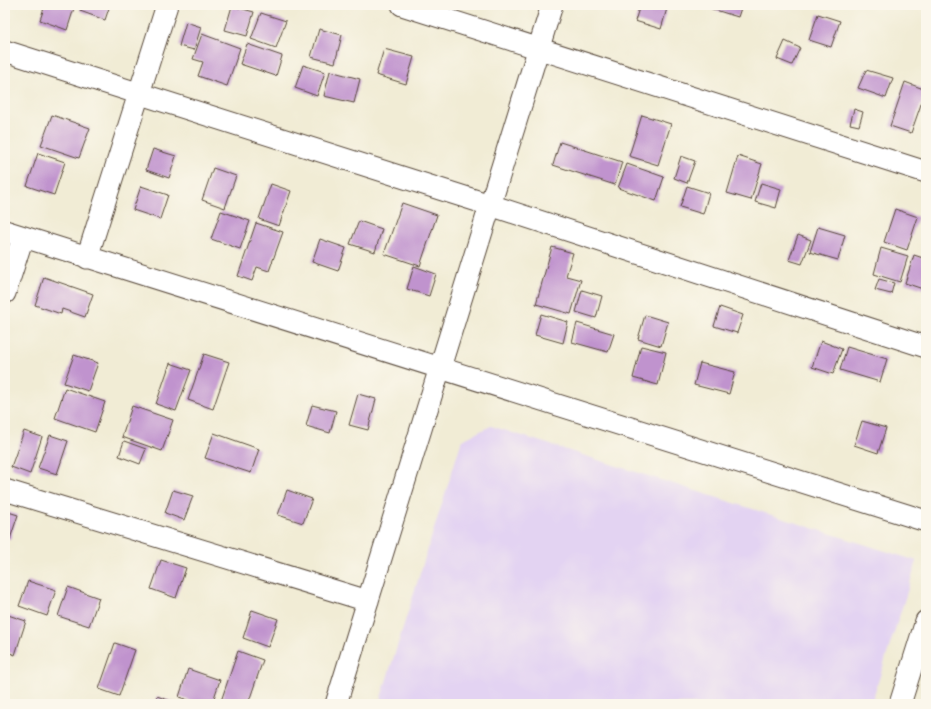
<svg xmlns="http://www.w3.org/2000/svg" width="931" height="709" font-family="'IM FELL DW Pica',serif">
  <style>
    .built { fill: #e3d3f2 }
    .building { fill: #c093ce }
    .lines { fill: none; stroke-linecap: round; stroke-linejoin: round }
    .minor-casing { stroke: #564739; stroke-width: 23 }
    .minor { stroke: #fff; stroke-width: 21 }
  </style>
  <rect width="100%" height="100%" fill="#fbf7ec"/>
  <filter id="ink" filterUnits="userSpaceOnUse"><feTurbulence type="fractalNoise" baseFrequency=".025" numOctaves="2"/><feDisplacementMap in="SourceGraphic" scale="8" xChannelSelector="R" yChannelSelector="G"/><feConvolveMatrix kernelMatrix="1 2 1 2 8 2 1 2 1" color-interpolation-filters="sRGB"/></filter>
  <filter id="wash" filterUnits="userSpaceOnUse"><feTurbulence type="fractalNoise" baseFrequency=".012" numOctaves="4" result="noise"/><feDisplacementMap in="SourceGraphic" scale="16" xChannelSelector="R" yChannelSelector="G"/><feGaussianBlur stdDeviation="0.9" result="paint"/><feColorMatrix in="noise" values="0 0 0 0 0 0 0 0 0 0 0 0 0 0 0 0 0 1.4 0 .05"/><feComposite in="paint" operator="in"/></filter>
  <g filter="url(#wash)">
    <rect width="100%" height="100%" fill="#f1ecd5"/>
    <path class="built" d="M 491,426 L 917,561 L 871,704 L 379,704 L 462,440 Z"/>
    <g id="blocks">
      <path class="building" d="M 45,5 L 75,5 L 67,30 L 40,20 Z
        M 82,5 L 110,5 L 105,20 L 80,11 Z
        M 640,5 L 668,5 L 661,29 L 635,21 Z
        M 710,5 L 742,5 L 738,17 L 709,8 Z
        M 232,6 L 254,12 L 247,36 L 225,30 Z
        M 261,13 L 286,21 L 276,48 L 251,39 Z
        M 818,14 L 840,21 L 831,47 L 809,40 Z
        M 186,22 L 201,27 L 194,50 L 179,46 Z
        M 319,29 L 342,35 L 335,63 L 311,57 Z
        M 202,34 L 240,48 L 227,86 L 198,76 L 203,62 L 193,59 Z
        M 785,41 L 800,48 L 792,65 L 777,59 Z
        M 247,44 L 282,56 L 276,76 L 240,64 Z
        M 384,49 L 414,57 L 406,84 L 376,75 Z
        M 303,65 L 325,72 L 317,96 L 295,88 Z
        M 866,70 L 893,78 L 886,98 L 858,88 Z
        M 330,71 L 360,79 L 354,103 L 324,96 Z
        M 905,82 L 926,90 L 911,133 L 890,126 Z
        M 854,109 L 863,112 L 859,126 L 850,124 Z
        M 52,115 L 90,128 L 79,158 L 41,145 Z
        M 642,115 L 671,124 L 658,165 L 629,156 Z
        M 560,142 L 622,162 L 615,185 L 553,165 Z
        M 153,149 L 176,156 L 169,178 L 146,170 Z
        M 38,153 L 65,162 L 54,195 L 27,186 Z
        M 681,156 L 695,161 L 687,183 L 674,178 Z
        M 738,156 L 762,164 L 751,200 L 727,193 Z
        M 627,164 L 664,177 L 656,201 L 618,188 Z
        M 213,168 L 236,176 L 225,208 L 202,200 Z
        M 761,183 L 781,189 L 776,208 L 755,202 Z
        M 271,184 L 291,191 L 279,226 L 259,219 Z
        M 141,186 L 168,195 L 160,219 L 133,210 Z
        M 687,186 L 709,193 L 703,214 L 680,207 Z
        M 402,203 L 437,215 L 420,266 L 384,254 Z
        M 895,209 L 918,217 L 907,250 L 884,242 Z
        M 221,211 L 250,221 L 240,249 L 211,239 Z
        M 359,221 L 382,229 L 375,252 L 350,244 Z
        M 256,223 L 283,232 L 269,271 L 257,267 L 252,281 L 238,276 Z
        M 818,227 L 845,235 L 838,260 L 810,252 Z
        M 798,235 L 811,240 L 802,264 L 789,260 Z
        M 320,239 L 346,248 L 338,271 L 312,262 Z
        M 552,247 L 573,253 L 566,276 L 581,280 L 571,314 L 536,304 Z
        M 881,248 L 908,256 L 900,282 L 874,274 Z
        M 914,255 L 926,259 L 926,290 L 905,283 Z
        M 414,266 L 436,274 L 429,296 L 407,289 Z
        M 44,277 L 93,294 L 85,317 L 62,309 L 61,314 L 35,305 Z
        M 879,279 L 894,283 L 891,294 L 875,290 Z
        M 582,290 L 602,296 L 596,318 L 576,312 Z
        M 720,307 L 743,315 L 737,333 L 714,326 Z
        M 541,314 L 568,322 L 563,343 L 535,335 Z
        M 645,315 L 668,322 L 661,346 L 638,339 Z
        M 577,323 L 614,334 L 608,352 L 572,342 Z
        M 821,341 L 842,349 L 833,374 L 812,367 Z
        M 641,346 L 666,352 L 658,385 L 633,378 Z
        M 847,347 L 887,359 L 880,382 L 840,370 Z
        M 204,354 L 229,362 L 213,409 L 188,400 Z
        M 74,355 L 98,363 L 88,391 L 64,383 Z
        M 170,363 L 191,370 L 176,411 L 156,404 Z
        M 700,363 L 735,372 L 729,394 L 694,385 Z
        M 65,388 L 105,402 L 95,432 L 55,418 Z
        M 358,394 L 376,399 L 368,430 L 349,425 Z
        M 312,405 L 336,411 L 330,433 L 306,426 Z
        M 132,406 L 173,420 L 162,451 L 122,437 Z
        M 862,421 L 886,428 L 878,453 L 854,445 Z
        M 24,431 L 42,437 L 30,474 L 11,467 Z
        M 214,433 L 259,449 L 251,473 L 205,458 Z
        M 50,435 L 68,441 L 57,474 L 38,468 Z
        M 124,441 L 146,449 L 140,464 L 119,456 Z
        M 173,490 L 193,496 L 184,520 L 165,513 Z
        M 287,490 L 312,499 L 303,523 L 278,515 Z
        M 5,511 L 18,515 L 10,539 L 5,538 Z
        M 161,560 L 186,568 L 176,598 L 151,589 Z
        M 28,581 L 56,590 L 47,616 L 19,606 Z
        M 68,587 L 99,598 L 89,626 L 58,616 Z
        M 252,610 L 278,619 L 268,647 L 243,638 Z
        M 5,614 L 26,621 L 15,655 L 5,651 Z
        M 115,643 L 135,650 L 119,696 L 99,689 Z
        M 238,651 L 263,660 L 248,704 L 229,704 L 221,701 Z
        M 188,669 L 220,680 L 212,704 L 199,704 L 179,697 Z
        M 157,696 L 176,703 L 175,704 L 154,704 Z"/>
    </g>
  </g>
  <g filter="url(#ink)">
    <use href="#blocks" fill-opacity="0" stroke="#564739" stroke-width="1"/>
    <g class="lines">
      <defs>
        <path id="minor" d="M 402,5 L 926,172
          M 5,51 L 490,205 L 926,347
          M 5,231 L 926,521
          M 87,258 L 167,5
          M 5,293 L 23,237
          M 5,490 L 368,601
          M 336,704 L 552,5
          M 900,704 L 926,621"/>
      </defs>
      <use href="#minor" class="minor-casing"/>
      <use href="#minor" class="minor"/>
    </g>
  </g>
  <rect width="931" height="709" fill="none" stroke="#fbf7ec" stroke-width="20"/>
</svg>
